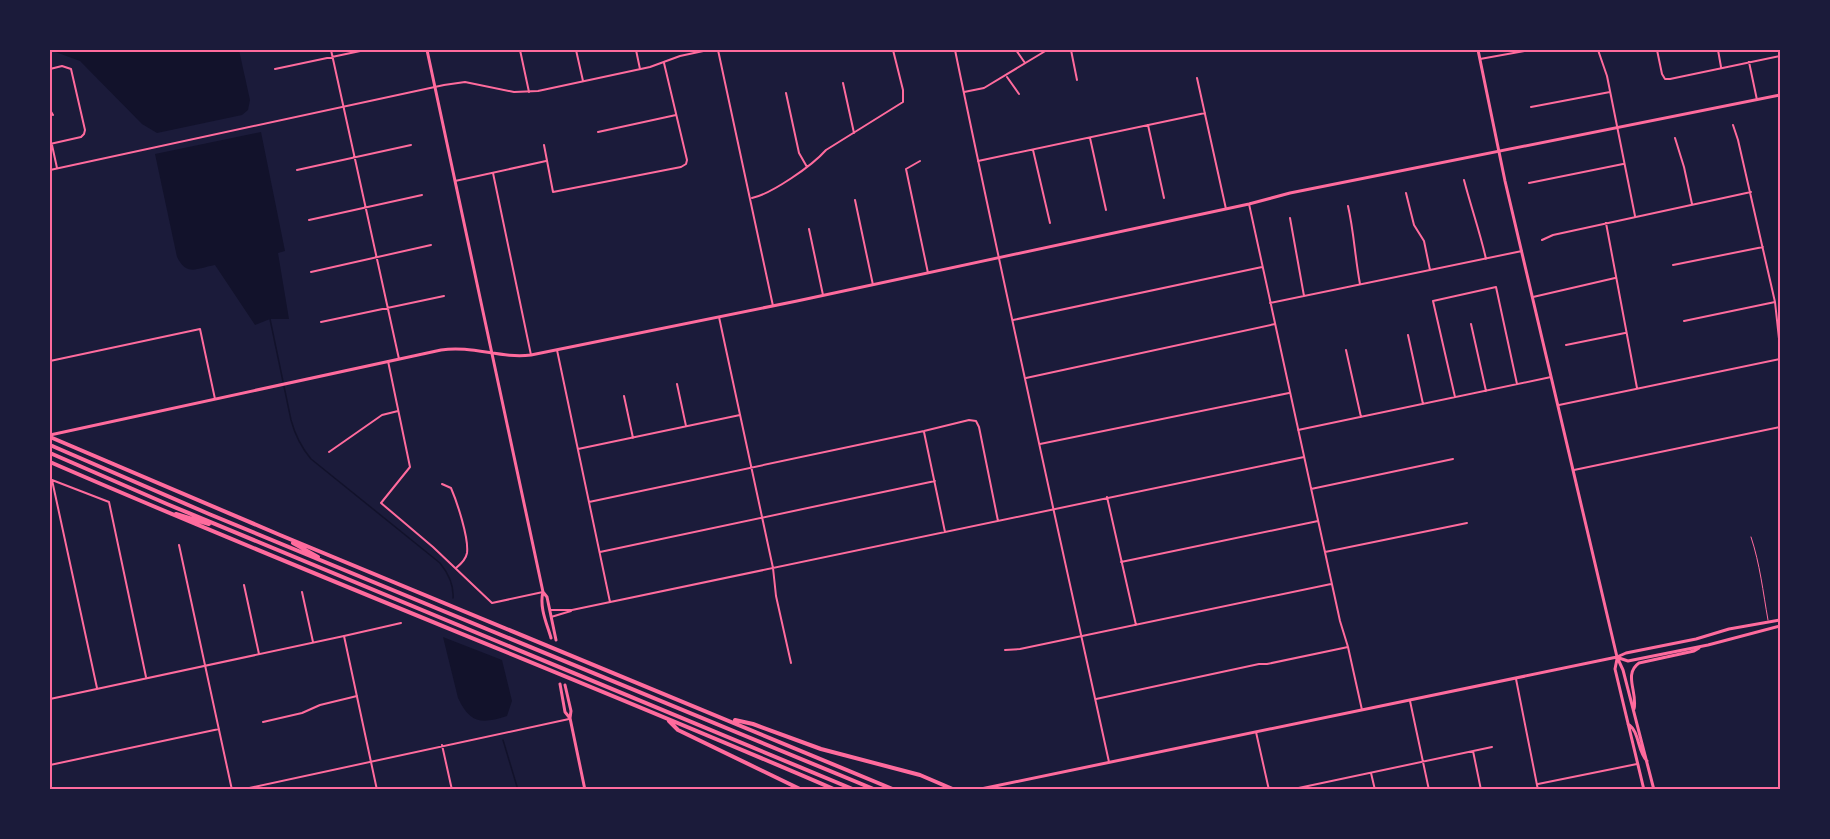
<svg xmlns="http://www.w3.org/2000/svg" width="1830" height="839" font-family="'DejaVu Sans',sans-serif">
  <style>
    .water { fill: #12122b }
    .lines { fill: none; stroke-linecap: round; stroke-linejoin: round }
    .stream { stroke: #12122b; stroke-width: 1.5 }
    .service { stroke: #ff6b9d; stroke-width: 1 }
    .minor { stroke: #ff6b9d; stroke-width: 2 }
    .tertiary { stroke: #ff6b9d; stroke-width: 2 }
    .secondary { stroke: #ff6b9d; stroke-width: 3 }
    .primary { stroke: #ff6b9d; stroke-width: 3 }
    .motorway { stroke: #ff6b9d; stroke-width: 4 }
    .neatline { fill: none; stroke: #ff6b9d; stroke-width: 2 }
  </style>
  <rect width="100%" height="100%" fill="#1b1b3a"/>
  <path class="water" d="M 50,50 L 239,50 L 250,100 L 248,110 L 242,115 L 157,133 L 142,124 L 80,61 Z
    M 261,132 L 285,251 L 278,253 L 289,319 L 270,319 L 255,325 L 215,265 C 197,268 187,277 177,257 L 155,154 Z
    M 443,637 L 502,660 L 512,701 L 507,716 C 482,724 470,724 458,698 Z"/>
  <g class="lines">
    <path class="stream" d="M 270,319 L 291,420 C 295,435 301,447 311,459 L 440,563 C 448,573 454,585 453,598
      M 503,740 L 518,790"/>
    <path class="service" d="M 1751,537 C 1760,564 1763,592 1768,620"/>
    <path class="minor" d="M 331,50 L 399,359
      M 520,50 L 529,92
      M 576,50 L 583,81
      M 636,50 L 640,69
      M 718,50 L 773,306
      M 1016,50 L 1025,63
      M 1071,50 L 1077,80
      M 1598,50 L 1607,76 L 1635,216
      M 1657,50 L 1662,74 L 1665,79 L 1670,79 L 1780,56
      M 1718,50 L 1721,67
      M 1480,59 L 1530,50
      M 1749,62 L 1757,100
      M 50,69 L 62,66 L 71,69 L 85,130 L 84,134 L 81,137 L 50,144
      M 275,69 L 365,50
      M 1007,77 L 1019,94
      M 1197,78 L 1226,209
      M 843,83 L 854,133
      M 964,92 L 984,88 L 1047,50
      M 786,93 L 799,153 L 807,167
      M 1531,107 L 1610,92
      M 50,110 L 53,115
      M 1148,125 L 1164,198
      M 1733,125 L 1738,140 L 1775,302 L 1780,348
      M 598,132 L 676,115
      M 1090,138 L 1106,210
      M 1675,138 L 1684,167 L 1692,204
      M 52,145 L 57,168
      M 544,145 L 553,192 L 681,167 L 686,164 L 687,160 L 664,63
      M 1033,150 L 1050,223
      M 920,161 L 906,169 L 928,273
      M 978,161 L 1205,113
      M 297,170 L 411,145
      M 493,173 L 531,355
      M 1464,180 C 1471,207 1480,232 1486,259
      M 455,181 L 546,161
      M 1529,183 L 1623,164
      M 1406,193 L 1414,225 L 1424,241 L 1430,270
      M 752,198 C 771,194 812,166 826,150 L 903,102 L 903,90 L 893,50
      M 855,200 L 873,285
      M 1249,204 L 1340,621 L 1348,647 L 1362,710
      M 1348,206 C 1354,232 1355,258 1360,284
      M 1290,218 L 1304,296
      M 309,220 L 422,195
      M 1606,223 L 1637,388
      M 809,229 L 823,295
      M 1542,240 L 1553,235 L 1751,192
      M 1673,265 L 1763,247
      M 311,272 L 431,245
      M 1533,297 L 1615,278
      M 1270,303 L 1522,251
      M 719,317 L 773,568 L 776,596 L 791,663
      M 1013,320 L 1262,267
      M 1684,321 L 1775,302
      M 321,322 L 444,296
      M 1471,324 L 1486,391
      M 1408,335 L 1423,404
      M 1566,345 L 1625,333
      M 557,350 L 610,602
      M 1346,350 L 1361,417
      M 50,361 L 200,329 L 215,399
      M 388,361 L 410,467 L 381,503 L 433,547 L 492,603 L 543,592
      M 1026,378 L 1275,324
      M 677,384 L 686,426
      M 624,396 L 633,438
      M 1455,397 L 1433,301 L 1496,287 L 1517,384
      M 1559,405 L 1780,359
      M 1298,430 L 1551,377
      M 924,432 L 945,532
      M 1040,444 L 1289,393
      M 578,449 L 740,415
      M 329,452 L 382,415 L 398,411
      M 1574,470 L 1780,427
      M 52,480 L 109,502 L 146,677
      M 52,480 L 97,688
      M 442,484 L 451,488 C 457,502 469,538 467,553 C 466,559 461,564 456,568
      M 1311,489 L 1453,459
      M 1107,497 L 1136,625
      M 589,502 L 924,431 L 969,420 L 976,421 L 979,427 L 998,521
      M 179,545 L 232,790
      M 600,552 L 935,481
      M 1325,552 L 1467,523
      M 1121,562 L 1318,521
      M 244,585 L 259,654
      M 302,592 L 313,642
      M 550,610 L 572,610 L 1304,457
      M 551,617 L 571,611
      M 344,636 L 401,623
      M 1005,650 L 1020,649 L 1331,584
      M 1516,679 L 1538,790
      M 1096,699 L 1259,664 L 1267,664 L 1348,647
      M 1410,701 L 1429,790
      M 263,722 L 302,713 L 320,705 L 357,696
      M 1256,732 L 1269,790
      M 442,745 L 452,790
      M 1473,751 L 1481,790
      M 50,765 L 219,729
      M 1371,773 L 1375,790
      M 1538,784 L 1637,764
      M 240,790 L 569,719
      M 1289,790 L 1492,747"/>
    <path class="tertiary" d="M 955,50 C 1004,288 1057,525 1109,762
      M 50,170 L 444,85 L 465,82 L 514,92 L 538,91 L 650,67 L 680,56 L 708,50
      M 50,699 L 344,636 L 377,790"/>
    <path class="secondary" d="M 427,50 L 543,592 C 539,607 547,624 551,638
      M 50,435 L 441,350 C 472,345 501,359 531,355 L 797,301 L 1249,204 L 1290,193 L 1780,95
      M 543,592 L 547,597 L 556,640
      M 560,684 L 565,712 L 569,717
      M 565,685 L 571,711 L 570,718 L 585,790"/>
    <path class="primary" d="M 1478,50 L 1505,181 L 1617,657 L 1623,670 L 1654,790
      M 1619,658 L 1628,661 L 1708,645 L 1780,626
      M 1617,659 L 1615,669 L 1644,790
      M 1634,709 C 1638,693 1623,674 1639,663 L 1694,651 L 1699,648
      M 1628,724 C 1640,732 1637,751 1647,761
      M 976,790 L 1617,657 L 1626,653 L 1696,639 L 1729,629 L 1780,620"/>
    <path class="motorway" d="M 50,437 L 280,535 L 895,790
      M 50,445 L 209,514 L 876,790
      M 50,453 L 167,504 L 855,790
      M 50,462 C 310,575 575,677 836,790
      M 176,514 L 209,524
      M 293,543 L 318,557
      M 735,720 L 753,724 L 821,749 L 920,775 L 955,790
      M 669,721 L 678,730 L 802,790"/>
  </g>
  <rect width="1830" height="839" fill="none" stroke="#1b1b3a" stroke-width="102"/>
  <rect x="51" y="51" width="1728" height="737" class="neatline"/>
</svg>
